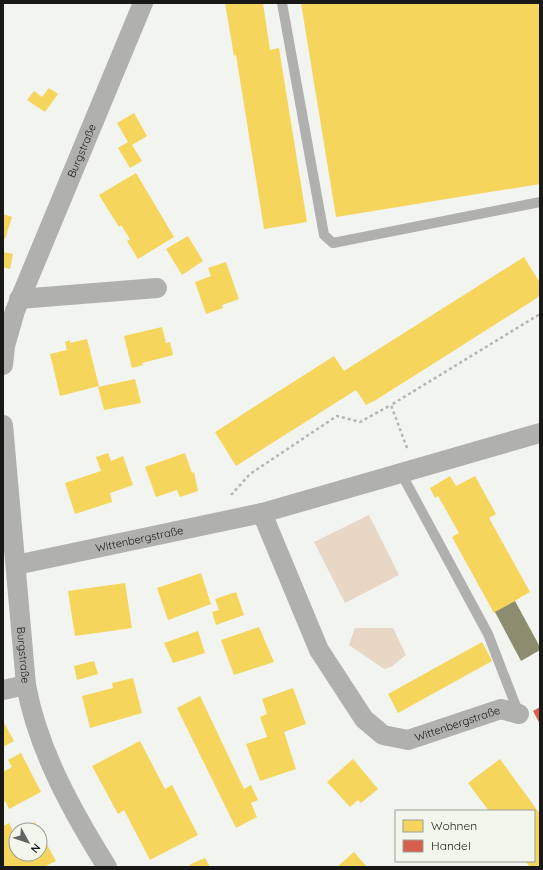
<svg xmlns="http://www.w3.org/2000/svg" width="543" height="870" font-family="Quicksand,sans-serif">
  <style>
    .green { fill: #e7d7c4 }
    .homes { fill: #f6d55c }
    .shops { fill: #d6604d }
    .industry { fill: #8c8c6e }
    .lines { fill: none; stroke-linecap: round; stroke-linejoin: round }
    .path { stroke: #b4b4b3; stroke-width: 2.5; stroke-dasharray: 3 3; stroke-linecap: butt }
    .service { stroke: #b0b0ae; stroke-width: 10 }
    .minor { stroke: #b0b0ae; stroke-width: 20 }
    .labels { text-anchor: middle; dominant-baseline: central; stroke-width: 4; stroke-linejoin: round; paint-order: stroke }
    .street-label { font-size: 11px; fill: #181916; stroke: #f2f6ed }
  </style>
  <rect width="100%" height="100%" fill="#f2f4ef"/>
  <path class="green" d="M 369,515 L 399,575 L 345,603 L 314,542 Z
    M 355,628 L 393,628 L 406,655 L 391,667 L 384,669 L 349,645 Z"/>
  <path class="homes" d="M 225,3 L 263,3 L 270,50 L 279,48 L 307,222 L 264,229 L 236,55 L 234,56 Z
    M 301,3 L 540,3 L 540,184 L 336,217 Z
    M 49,88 L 58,94 L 45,112 L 27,100 L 34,91 L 42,97 Z
    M 134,113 L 147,136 L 132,145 L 142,161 L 130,168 L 118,148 L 128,142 L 117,123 Z
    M 136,173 L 174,237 L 138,259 L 127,241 L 130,239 L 121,225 L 119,227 L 99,195 Z
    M 3,214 L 12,217 L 5,239 L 3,238 Z
    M 188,236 L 203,261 L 182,275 L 166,249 Z
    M 3,252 L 13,254 L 10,269 L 3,267 Z
    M 524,257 L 540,283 L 540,294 L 537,298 L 376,400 L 366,405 L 356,390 L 236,466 L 215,432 L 334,356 L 344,371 Z
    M 226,262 L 239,299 L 222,305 L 223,308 L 206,314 L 195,282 L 211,276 L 208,268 Z
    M 162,327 L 166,343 L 170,342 L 173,355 L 142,363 L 143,365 L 132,368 L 124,336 Z
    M 87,339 L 99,386 L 60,396 L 50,354 L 67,350 L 65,342 L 70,340 L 70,343 Z
    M 135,379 L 141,403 L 104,410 L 98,387 Z
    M 108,453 L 111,461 L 123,456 L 133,485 L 110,493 L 112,502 L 75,514 L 65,483 L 101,471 L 96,457 Z
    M 185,453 L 192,473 L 194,472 L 198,491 L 180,497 L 177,490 L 156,497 L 145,467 Z
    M 450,476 L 456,486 L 475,476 L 496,514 L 489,518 L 530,592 L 494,613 L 452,537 L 459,533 L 438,496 L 435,498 L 430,488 Z
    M 201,573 L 211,604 L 168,620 L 157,588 Z
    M 125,583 L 132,628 L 75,636 L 68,591 Z
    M 236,592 L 244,615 L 216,625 L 212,612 L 219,610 L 215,599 Z
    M 259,627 L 274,662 L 234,675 L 221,640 Z
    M 198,631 L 205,653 L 173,663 L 164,643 Z
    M 482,642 L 492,661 L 398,713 L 388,694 Z
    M 94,661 L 98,674 L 77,680 L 74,666 Z
    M 133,678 L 142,713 L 90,728 L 82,696 L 113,688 L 112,683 Z
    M 293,688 L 306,724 L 284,732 L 296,769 L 260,781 L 246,744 L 267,737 L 260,717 L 267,714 L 262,699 Z
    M 200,696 L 244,789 L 251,785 L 258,800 L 251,803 L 257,817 L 236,828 L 177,708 Z
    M 3,721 L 14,741 L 3,747 Z
    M 140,741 L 165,789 L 172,785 L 198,835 L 150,860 L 124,810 L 118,814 L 92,766 Z
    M 21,753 L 41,792 L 9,809 L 5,801 L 3,803 L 3,772 L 12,767 L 8,760 Z
    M 353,759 L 378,789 L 361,803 L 358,800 L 350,807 L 327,782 Z
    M 500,759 L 540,814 L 540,867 L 530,867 L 525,861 L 534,861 L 534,811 L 489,811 L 468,783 Z
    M 35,822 L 39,830 L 19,830 Z
    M 9,823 L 14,833 L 16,832 L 16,854 L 40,854 L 40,832 L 56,861 L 44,867 L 3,867 L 3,826 Z
    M 354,852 L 367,867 L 337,867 Z
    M 205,858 L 210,867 L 187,867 L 193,863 Z"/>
  <path class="shops" d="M 540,707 L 540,724 L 533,711 Z"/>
  <path class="industry" d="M 515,601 L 540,647 L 540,650 L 521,661 L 495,612 Z"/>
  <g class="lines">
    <path class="path" d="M 407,448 L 391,405 L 540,314
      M 231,495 L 250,474 L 337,416 L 360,422 L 391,405"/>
    <path class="service" d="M 282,3 L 324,235 L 333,243 L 540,202
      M 401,473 L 488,634 L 519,714"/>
    <g class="minor">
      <path d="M 19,299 L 157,288"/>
      <path id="s1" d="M 3,365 L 5,346 L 15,311 L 143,3"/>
      <path id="s2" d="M 3,425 L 26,685 C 38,750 72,811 107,867"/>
      <path id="s3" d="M 262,513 L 319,650 L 364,719 L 383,735 L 408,740 L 501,709 L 519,714"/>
      <path id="s4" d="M 16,565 L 262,513 L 540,433"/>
      <path d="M 3,690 L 26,685"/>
    </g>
  </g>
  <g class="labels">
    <g class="street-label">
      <text stroke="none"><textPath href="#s1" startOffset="229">Burgstraße</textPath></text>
      <text stroke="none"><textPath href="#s4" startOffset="126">Wittenbergstraße</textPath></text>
      <text stroke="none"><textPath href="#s2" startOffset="231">Burgstraße</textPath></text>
      <text stroke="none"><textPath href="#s3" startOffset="333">Wittenbergstraße</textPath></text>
    </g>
  </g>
  <rect width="543" height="870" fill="none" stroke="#181916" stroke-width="8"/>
  <rect x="395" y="810" width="140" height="52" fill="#f2f6ed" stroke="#9b9e97"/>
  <rect x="403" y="820" width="20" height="12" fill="#f6d55c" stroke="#9b9e97"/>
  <text x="431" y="830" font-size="12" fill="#181916">Wohnen</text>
  <rect x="403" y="840" width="20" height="12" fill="#d6604d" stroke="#9b9e97"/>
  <text x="431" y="850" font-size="12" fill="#181916">Handel</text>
  <g transform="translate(28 842) rotate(130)"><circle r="19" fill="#f2f6ed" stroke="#9b9e97"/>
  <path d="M0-3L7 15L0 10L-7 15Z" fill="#646662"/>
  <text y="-6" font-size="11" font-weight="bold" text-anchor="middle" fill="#181916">N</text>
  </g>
</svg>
